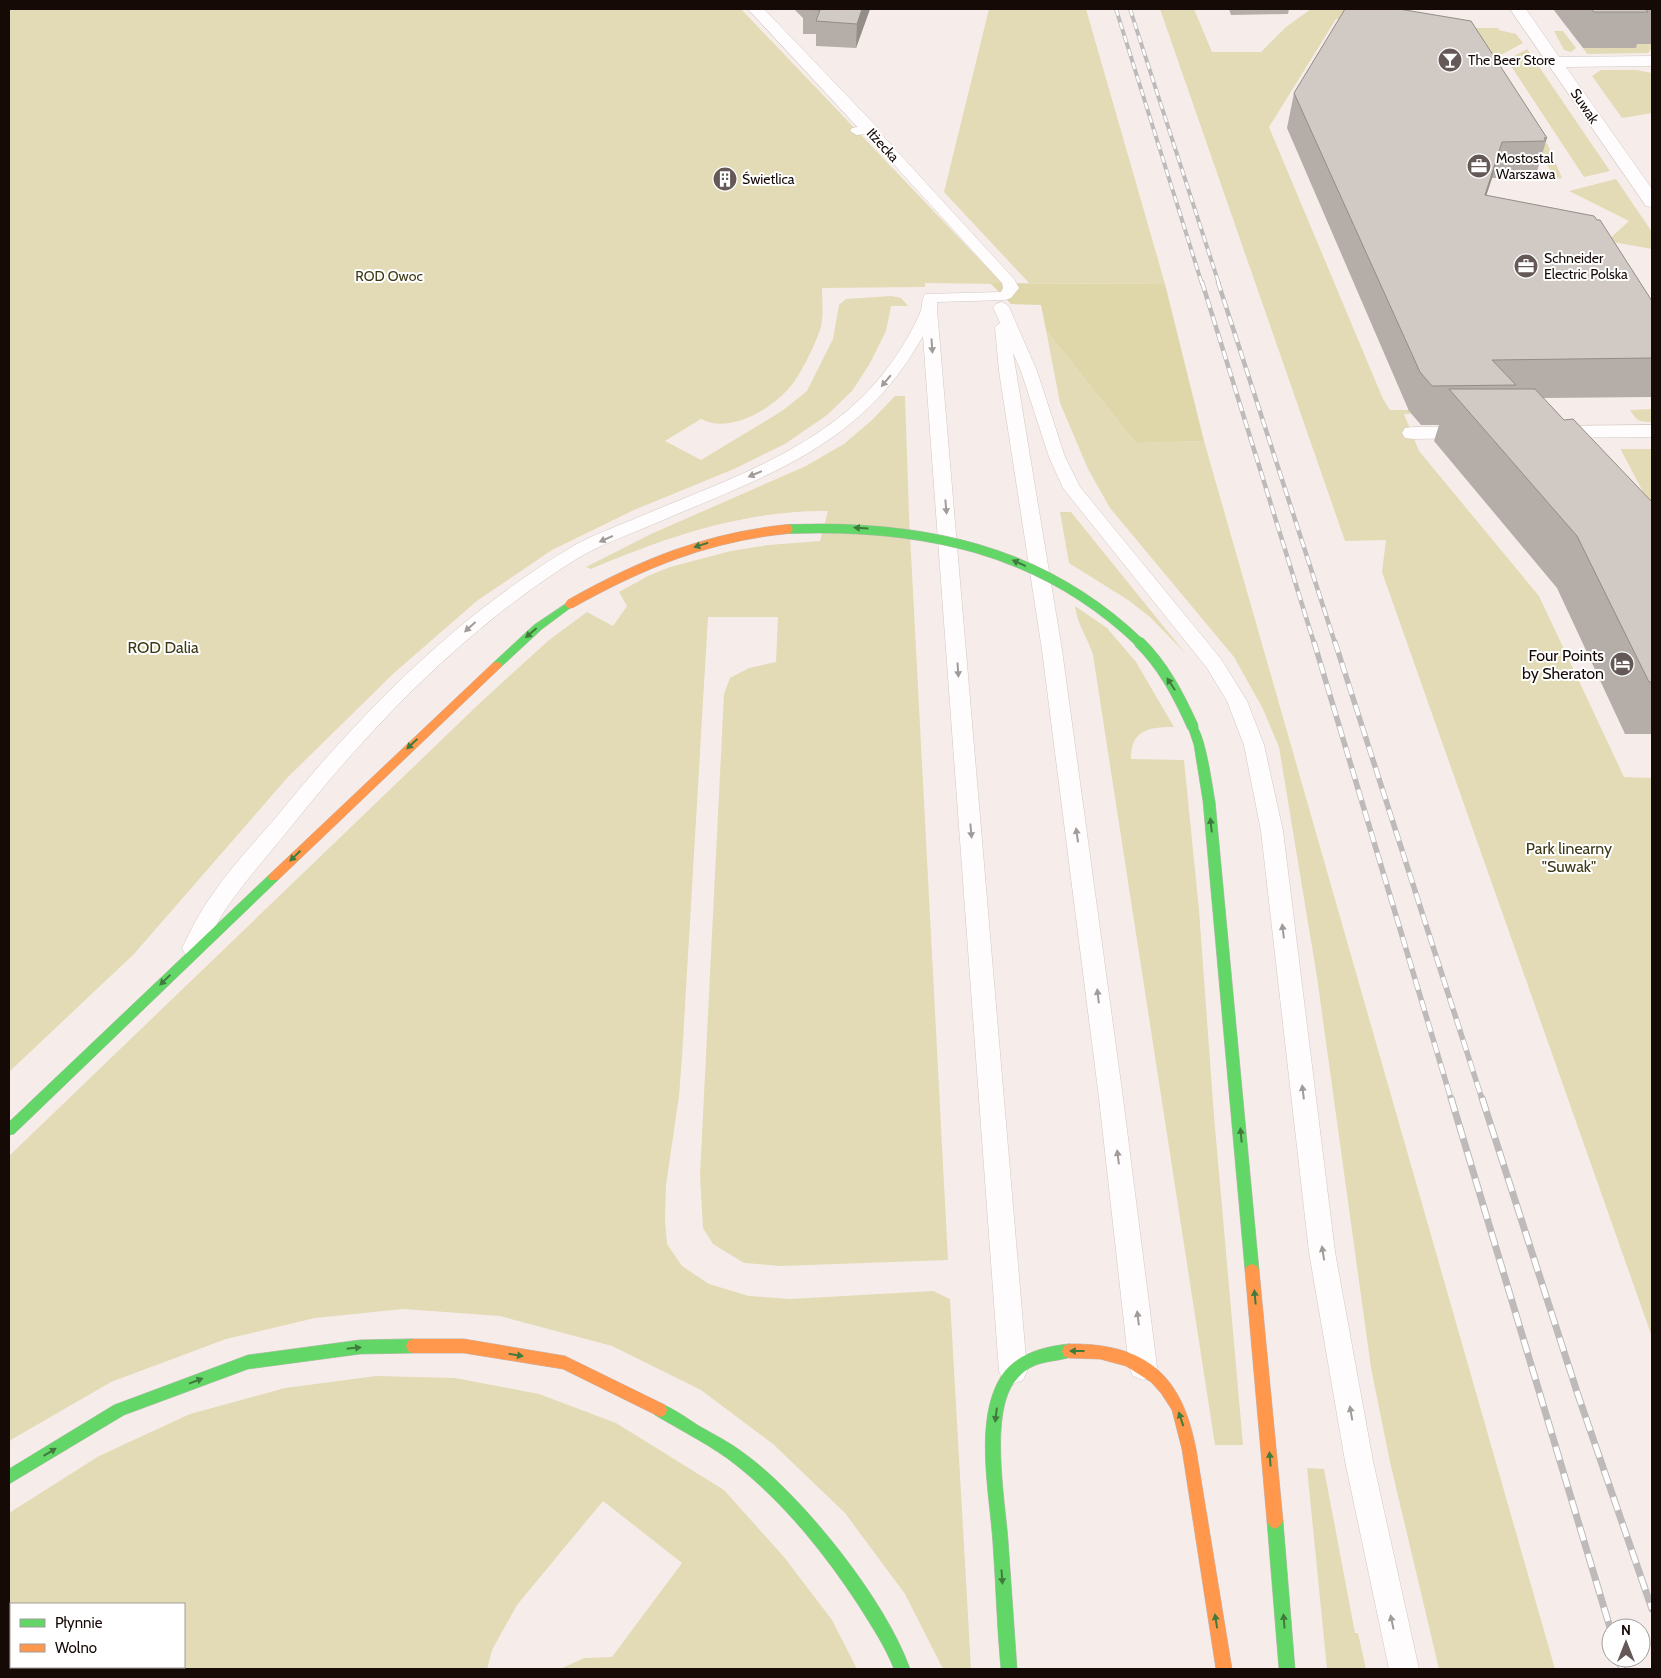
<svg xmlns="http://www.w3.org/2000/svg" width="1661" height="1678" font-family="Cabin,sans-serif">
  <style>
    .green { fill: #e3dbb5; fill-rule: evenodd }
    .forest { fill: #dfd6a9 }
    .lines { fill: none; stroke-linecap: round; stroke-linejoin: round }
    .lane-casing { stroke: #d2c8c4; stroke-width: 1 }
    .street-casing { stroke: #d2c8c4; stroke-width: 1 }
    .fast-casing { stroke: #c2b8b7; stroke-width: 1 }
    .slow-casing { stroke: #c2b8b7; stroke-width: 1 }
    .lane { fill: #fefcfc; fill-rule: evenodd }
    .street { fill: #fefcfc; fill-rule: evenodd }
    .fast { fill: #63d668; fill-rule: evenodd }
    .slow { fill: #ff974d; fill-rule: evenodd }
    .rail-far3-casing { stroke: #bdbab9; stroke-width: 4 }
    .rail-far2-casing { stroke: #bdbab9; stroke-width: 4.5 }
    .rail-far1-casing { stroke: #bdbab9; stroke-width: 5.5 }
    .rail-casing { stroke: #bdbab9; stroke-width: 7 }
    .rail-far3 { stroke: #fff; stroke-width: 2.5; stroke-dasharray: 7; stroke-linecap: butt }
    .rail-far2 { stroke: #fff; stroke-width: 3; stroke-dasharray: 9; stroke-linecap: butt }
    .rail-far1 { stroke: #fff; stroke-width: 4; stroke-dasharray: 11; stroke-linecap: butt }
    .rail { stroke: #fff; stroke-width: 5; stroke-dasharray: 14; stroke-linecap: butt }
    .fast-bridge-far1-casing { stroke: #c2b8b7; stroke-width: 10; stroke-linecap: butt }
    .fast-bridge-casing { stroke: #c2b8b7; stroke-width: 12; stroke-linecap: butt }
    .slow-bridge-casing { stroke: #c2b8b7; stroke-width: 10; stroke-linecap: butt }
    .fast-bridge-far1 { stroke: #63d668; stroke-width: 9 }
    .fast-bridge { stroke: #63d668; stroke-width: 11 }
    .slow-bridge { stroke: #ff974d; stroke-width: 9 }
    .wall { fill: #b4ada8 }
    .shaded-wall { fill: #928d88 }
    .building { fill: #d1c9c3; stroke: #928d88 }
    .oneway { fill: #a19b9a }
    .oneway2 { fill: #407a3c }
    .labels { text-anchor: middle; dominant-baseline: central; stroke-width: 4; stroke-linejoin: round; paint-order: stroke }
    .far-poi-label { font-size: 14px; fill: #160a07; stroke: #fff; text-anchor: start }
    .far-street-label { font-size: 14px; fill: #160a07; stroke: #fff }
    .far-park-label { font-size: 14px; fill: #3d3916; stroke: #fff }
    .park-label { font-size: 16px; fill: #3d3916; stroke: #fff }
    .poi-label { font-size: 16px; fill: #160a07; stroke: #fff; text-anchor: end }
  </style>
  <rect width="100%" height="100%" fill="#f6edea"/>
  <path class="green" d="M 9,9 L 741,9 L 1003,284 L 925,283 L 925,287 L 822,288 C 822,301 824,318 820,330 C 814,347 804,367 794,382 C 776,407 731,435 701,419 L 665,441 L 701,460 L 782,411 L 807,391 L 833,339 L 839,305 L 846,299 L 891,296 L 901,298 L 908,306 L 891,306 L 886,331 L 869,365 L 852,391 L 827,415 L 785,444 L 734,469 L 634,510 L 552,550 L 478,600 L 395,672 L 287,778 L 134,954 L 9,1072 Z
    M 989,9 L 1086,9 L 1165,284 L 1029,283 L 944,192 Z
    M 1160,9 L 1194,9 L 1212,52 L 1261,52 L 1286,27 L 1311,9 L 1364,9 L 1358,18 L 1336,19 L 1269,127 L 1383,399 L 1390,410 L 1409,410 L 1410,414 L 1404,414 L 1419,451 L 1539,596 L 1624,777 L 1652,778 L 1652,1337 L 1382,572 L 1386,540 L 1345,541 Z
    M 1637,9 L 1652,48 L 1648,53 L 1587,54 L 1583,48 L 1636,48 Z
    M 1433,28 L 1498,28 L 1499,30 L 1516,34 L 1523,43 L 1497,57 L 1435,46 Z
    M 1554,31 L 1563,31 L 1576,48 L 1571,52 L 1564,50 Z
    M 1527,49 L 1610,171 L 1584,177 L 1507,60 Z
    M 1601,70 L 1636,70 L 1652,73 L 1652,113 L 1622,118 L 1592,76 Z
    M 1547,143 L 1562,178 L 1556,179 L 1535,146 Z
    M 1616,179 L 1652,232 L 1652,249 L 1607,241 L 1629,221 L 1569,191 Z
    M 1046,330 L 1136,443 L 1204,441 L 1555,1669 L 1439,1669 L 1390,1462 L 1371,1368 L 1317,977 L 1279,747 L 1263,709 L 1234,657 L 1110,508 L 1088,469 L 1060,403 Z
    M 895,396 L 905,396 L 909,515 L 948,1260 L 781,1266 L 744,1263 L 713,1244 L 703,1228 L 700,1175 L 724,694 L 730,678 L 749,668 L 776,662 L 778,617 L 708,617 L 682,1057 L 679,1096 L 666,1185 L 665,1219 L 667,1244 L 682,1266 L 709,1284 L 749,1296 L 790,1299 L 933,1291 L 950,1299 L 971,1669 L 943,1669 L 905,1594 L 845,1513 L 773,1444 L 701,1390 L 612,1346 L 500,1316 L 403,1309 L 315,1318 L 226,1339 L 111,1382 L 9,1441 L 9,1156 L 482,701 L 549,640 L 587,612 L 613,626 L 627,606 L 619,592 L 648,576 L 670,567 L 731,551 L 768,545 L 820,541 L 828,511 C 745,510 666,537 591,569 L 586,567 L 651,534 L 806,466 L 844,444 L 872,420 Z
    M 1652,409 L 1652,422 C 1639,422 1637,421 1630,410 Z
    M 1621,449 L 1652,449 L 1652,509 L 1622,452 Z
    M 1060,512 L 1071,512 L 1185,653 L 1150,617 L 1128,600 L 1069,563 Z
    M 1075,606 L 1107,628 L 1136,662 L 1174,727 C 1148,727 1131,730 1131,759 L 1184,760 L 1199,910 L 1214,1116 L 1243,1445 L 1215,1445 L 1093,655 C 1088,638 1077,625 1075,606 Z
    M 376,1376 L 455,1378 L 539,1394 L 616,1423 L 724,1490 L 784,1557 L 832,1620 L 857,1669 L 560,1669 L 584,1658 L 612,1657 L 682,1563 L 603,1501 L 517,1605 L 492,1650 L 487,1669 L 9,1669 L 9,1513 L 99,1456 L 190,1414 L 285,1388 ZM 11,1604 L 184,1604 L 184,1667 L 11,1667 Z
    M 1307,1468 L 1324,1469 L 1355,1633 L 1358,1633 L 1366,1669 L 1327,1669 Z"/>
  <path class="forest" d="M 990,283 L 1165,284 L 1204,441 L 1136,443 L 1046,330 L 1041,305 L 1011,304 Z"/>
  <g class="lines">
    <defs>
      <path id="lane" d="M 869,125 L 874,126 L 1014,279 L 1019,288 L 1011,298 L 1005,300 L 937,302 L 937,310 L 1027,1371 L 1023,1380 L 1013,1384 L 1003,1380 L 999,1371 L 923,336 C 861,448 764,476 654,524 C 628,535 602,544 578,558 C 467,627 375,722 294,823 C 272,851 247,878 227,907 C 217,922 209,939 201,954 L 193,957 L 185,954 L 182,948 C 191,930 200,911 212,895 C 231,867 255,842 277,816 C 360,714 452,620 565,551 C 588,536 614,528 639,517 C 728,479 829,448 889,366 C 901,350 912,331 920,313 C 923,307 921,300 925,294 L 1001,292 L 1003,288 L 1002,283 L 866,134 L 857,135 L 850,131 L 852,128 Z
        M 1001,302 L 1006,304 L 1009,307 L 1037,371 L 1065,457 L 1080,487 L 1221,659 L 1247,701 L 1264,745 L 1283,831 L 1335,1252 L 1373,1461 L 1419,1669 L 1389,1669 L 1345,1461 L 1309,1252 L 1261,831 L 1244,745 L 1227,701 L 1207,668 L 1063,488 L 1049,457 L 1021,371 L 1013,353 L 1062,650 L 1123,1098 L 1157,1367 L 1153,1376 L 1143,1380 L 1133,1376 L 1129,1367 L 1099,1098 L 1042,650 L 999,371 L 995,327 L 1000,323 L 993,307 L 996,304 Z"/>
      <path id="street" d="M 748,9 L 764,9 L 875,125 L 878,129 L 875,133 L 869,134 L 863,133 Z
        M 1510,9 L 1526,9 L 1559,57 L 1652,56 L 1652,66 L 1566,67 L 1652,189 L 1652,207 L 1646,206 Z
        M 1652,425 L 1652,437 L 1549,438 L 1541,437 L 1538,432 L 1541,427 L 1549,426 Z
        M 1473,426 L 1481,427 L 1484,432 L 1481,437 L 1473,438 L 1413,439 L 1405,438 L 1402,433 L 1405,428 L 1413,427 Z"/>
      <path id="fast" d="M 570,601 L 575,604 L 573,606 L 542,629 L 501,667 L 493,667 L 492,665 L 493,663 L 534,625 Z
        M 1193,723 C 1205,727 1212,787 1215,801 L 1259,1270 L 1257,1274 L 1252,1276 L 1247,1274 L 1245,1270 L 1203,801 L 1194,745 L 1188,727 Z
        M 274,873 L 278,874 L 280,877 L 278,880 L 14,1134 L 9,1135 L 9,1122 L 270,874 Z
        M 413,1339 L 418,1341 L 420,1346 L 418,1351 L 413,1353 L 360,1354 L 248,1369 L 124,1415 L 9,1484 L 9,1469 L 114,1405 L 248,1355 L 360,1340 Z
        M 1069,1344 L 1074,1346 L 1076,1351 L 1074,1356 C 1052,1364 1034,1358 1016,1380 C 989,1411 1005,1500 1008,1540 C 1011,1583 1014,1626 1017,1669 L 1001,1669 C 997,1628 996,1585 993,1544 C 990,1494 973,1419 1002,1375 C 1016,1354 1045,1346 1069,1344 Z
        M 660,1403 C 674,1409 687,1418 699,1426 C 715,1435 731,1443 745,1454 C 803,1496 887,1602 910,1669 L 894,1669 C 885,1646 872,1627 859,1606 C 825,1554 785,1504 736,1465 C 714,1447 680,1430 655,1415 L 653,1410 L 655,1405 Z
        M 1275,1513 L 1280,1516 L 1283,1521 L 1295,1669 L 1279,1669 L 1267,1521 L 1270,1516 Z"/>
      <path id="slow" d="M 497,662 L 501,663 L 502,665 L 501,667 L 278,880 L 270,880 L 268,877 L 270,874 L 493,663 Z
        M 1252,1264 L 1257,1266 L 1259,1270 L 1283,1521 L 1280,1526 L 1275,1529 L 1270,1526 L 1267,1521 L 1245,1270 L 1247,1266 Z
        M 413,1339 L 464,1339 L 565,1356 L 665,1405 L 667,1410 L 665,1415 L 660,1417 L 563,1369 L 464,1353 L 413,1353 L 408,1351 L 406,1346 L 408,1341 Z
        M 1069,1344 C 1146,1343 1182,1375 1196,1449 L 1232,1669 L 1216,1669 L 1182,1449 L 1172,1410 L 1161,1393 L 1151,1382 L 1126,1366 L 1100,1359 L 1069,1358 L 1064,1356 L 1062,1351 L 1064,1346 Z"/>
    </defs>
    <use href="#lane" class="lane-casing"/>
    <use href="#street" class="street-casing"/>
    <use href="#fast" class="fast-casing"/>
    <use href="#slow" class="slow-casing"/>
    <use href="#lane" class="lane"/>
    <use href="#street" class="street"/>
    <use href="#fast" class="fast"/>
    <use href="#slow" class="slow"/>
    <defs>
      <path id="rail-far3" d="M 1116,9 L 1202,284
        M 1130,9 L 1219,284"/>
      <path id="rail-far2" d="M 1202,282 L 1314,643
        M 1218,282 L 1335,643"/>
      <path id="rail-far1" d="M 1314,642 L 1451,1099
        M 1335,642 L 1482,1099"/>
      <path id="rail" d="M 1451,1098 L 1611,1631
        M 1482,1098 L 1578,1395 L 1652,1609
        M 1619,1658 L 1622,1669"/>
    </defs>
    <use href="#rail-far3" class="rail-far3-casing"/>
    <use href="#rail-far2" class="rail-far2-casing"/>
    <use href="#rail-far1" class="rail-far1-casing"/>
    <use href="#rail" class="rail-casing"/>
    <use href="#rail-far3" class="rail-far3"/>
    <use href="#rail-far2" class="rail-far2"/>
    <use href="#rail-far1" class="rail-far1"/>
    <use href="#rail" class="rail"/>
    <defs>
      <path id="fast-bridge-far1" d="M 788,529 C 921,524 1041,548 1140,643"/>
      <path id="fast-bridge" d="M 1139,642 C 1163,665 1179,696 1193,727"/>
      <path id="slow-bridge" d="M 570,604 C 641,564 707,537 788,529"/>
    </defs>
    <use href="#fast-bridge-far1" class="fast-bridge-far1-casing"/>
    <use href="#fast-bridge" class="fast-bridge-casing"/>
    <use href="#slow-bridge" class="slow-bridge-casing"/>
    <use href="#fast-bridge-far1" class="fast-bridge-far1"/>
    <use href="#fast-bridge" class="fast-bridge"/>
    <use href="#slow-bridge" class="slow-bridge"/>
  </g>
  <path class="wall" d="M 794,9 L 870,9 L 856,48 L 816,46 L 816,34 L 803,34 L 803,18 Z
    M 1229,9 L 1289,9 L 1288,14 L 1231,15 Z
    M 1553,9 L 1652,9 L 1652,44 L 1637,44 L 1636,48 L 1583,48 Z
    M 1294,93 L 1547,138 L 1535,178 L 1492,178 L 1486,196 L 1652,301 L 1652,397 L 1543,398 L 1564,420 L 1652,502 L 1652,734 L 1625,734 L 1557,588 L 1434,441 L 1439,425 L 1421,425 L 1409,411 L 1287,128 Z"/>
  <path class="shaded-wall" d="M 862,9 L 870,9 L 856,48 L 857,24 Z
    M 1502,142 L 1492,178 L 1474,233 L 1485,195 Z"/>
  <path class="building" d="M 803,9 L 862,9 L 857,24 L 816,21 L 820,10 Z
    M 1345,9 L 1399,9 L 1471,21 L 1547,138 L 1544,138 L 1546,141 L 1502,142 L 1485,195 L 1594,216 L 1597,220 L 1600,220 L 1652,301 L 1652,358 L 1492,360 L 1516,385 L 1432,386 L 1420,372 L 1294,93 Z
    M 1591,9 L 1645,9 L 1648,12 L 1594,12 Z
    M 1449,389 L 1535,389 L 1564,420 L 1573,419 L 1652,502 L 1652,682 L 1649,682 L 1577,536 Z"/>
  <defs><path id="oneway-solid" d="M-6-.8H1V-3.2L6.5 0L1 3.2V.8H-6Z" transform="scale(1.25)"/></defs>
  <g class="oneway">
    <use href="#oneway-solid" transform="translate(932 346) rotate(86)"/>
    <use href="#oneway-solid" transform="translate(886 381) rotate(130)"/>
    <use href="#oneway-solid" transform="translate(755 474) rotate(157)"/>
    <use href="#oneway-solid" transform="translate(946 507) rotate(85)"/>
    <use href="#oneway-solid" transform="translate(606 539) rotate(156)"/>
    <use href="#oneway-solid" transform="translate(470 627) rotate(138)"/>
    <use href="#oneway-solid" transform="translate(958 670) rotate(86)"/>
    <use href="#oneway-solid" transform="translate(971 831) rotate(85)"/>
    <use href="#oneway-solid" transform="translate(1077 835) rotate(-98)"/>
    <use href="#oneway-solid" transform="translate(1283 931) rotate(-97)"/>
    <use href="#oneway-solid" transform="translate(1098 996) rotate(-97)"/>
    <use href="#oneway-solid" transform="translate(1303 1092) rotate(-97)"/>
    <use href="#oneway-solid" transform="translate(1118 1157) rotate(-97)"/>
    <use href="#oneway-solid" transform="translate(1323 1253) rotate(-99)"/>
    <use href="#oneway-solid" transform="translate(1138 1318) rotate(-97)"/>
    <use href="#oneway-solid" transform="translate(1351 1413) rotate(-100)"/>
    <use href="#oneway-solid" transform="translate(1392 1622) rotate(-102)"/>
  </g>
  <g class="oneway2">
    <use href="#oneway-solid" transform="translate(861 528) rotate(-177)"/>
    <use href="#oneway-solid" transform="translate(701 545) rotate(163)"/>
    <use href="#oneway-solid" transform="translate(1019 563) rotate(-156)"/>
    <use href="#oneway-solid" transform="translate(531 633) rotate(139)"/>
    <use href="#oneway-solid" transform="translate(1171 684) rotate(-123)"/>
    <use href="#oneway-solid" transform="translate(412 744) rotate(137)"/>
    <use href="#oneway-solid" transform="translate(1211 825) rotate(-96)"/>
    <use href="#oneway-solid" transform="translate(295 856) rotate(136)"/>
    <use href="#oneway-solid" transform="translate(165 980) rotate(136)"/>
    <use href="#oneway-solid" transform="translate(1241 1135) rotate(-95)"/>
    <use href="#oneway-solid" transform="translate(1255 1297) rotate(-95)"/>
    <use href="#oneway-solid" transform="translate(354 1348) rotate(-6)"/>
    <use href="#oneway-solid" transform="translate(1077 1351) rotate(180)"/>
    <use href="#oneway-solid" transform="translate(516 1355) rotate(9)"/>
    <use href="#oneway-solid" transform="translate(196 1381) rotate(-21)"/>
    <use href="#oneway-solid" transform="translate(996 1415) rotate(97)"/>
    <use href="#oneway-solid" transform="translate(1181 1419) rotate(-108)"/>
    <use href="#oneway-solid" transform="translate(50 1452) rotate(-31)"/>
    <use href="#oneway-solid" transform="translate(1270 1459) rotate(-95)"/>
    <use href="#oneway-solid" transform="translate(1002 1577) rotate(86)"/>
    <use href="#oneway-solid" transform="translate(1216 1621) rotate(-99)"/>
    <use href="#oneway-solid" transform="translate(1284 1621) rotate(-94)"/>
  </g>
  <defs>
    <symbol id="bar-disc" viewBox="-11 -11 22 22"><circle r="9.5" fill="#645956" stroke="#fff"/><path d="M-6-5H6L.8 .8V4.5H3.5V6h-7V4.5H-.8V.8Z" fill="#fff"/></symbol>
    <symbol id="office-disc" viewBox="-11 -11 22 22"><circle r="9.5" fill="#645956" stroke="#fff"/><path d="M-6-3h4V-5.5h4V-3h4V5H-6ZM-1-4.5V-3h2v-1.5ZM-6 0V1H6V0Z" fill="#fff"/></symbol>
    <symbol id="building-disc" viewBox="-11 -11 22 22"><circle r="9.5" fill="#645956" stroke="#fff"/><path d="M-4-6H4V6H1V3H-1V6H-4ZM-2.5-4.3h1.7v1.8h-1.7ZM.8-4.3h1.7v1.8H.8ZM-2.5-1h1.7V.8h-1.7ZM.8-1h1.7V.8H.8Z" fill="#fff"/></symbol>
    <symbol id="hotel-disc" viewBox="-11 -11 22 22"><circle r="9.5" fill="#645956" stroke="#fff"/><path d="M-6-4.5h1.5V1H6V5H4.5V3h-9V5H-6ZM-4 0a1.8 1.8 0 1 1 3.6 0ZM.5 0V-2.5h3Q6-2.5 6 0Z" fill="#fff"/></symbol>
  </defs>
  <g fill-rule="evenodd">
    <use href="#bar-disc" x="1436" y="46" width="28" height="28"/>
    <use href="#office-disc" x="1465" y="152" width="28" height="28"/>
    <use href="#building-disc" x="711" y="165" width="28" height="28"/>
    <use href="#office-disc" x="1512" y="252" width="28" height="28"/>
    <use href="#hotel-disc" x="1608" y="650" width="28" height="28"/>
  </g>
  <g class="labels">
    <g class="far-poi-label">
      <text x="1468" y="60">The Beer Store</text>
      <text x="1496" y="158">Mostostal<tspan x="1496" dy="16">Warszawa</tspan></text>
      <text x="742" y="179">Świetlica</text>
      <text x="1544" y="258">Schneider<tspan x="1544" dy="16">Electric Polska</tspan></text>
    </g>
    <g class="far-street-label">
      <text transform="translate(1585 106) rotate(56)">Suwak</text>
      <text transform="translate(883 145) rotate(47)">Iłżecka</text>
    </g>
    <g class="far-park-label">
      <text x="389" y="276">ROD Owoc</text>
    </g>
    <g class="park-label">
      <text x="163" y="647">ROD Dalia</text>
      <text x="1569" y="848">Park linearny<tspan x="1569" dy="18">"Suwak"</tspan></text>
    </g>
    <g class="poi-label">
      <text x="1604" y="655">Four Points<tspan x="1604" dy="18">by Sheraton</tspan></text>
    </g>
  </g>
  <rect width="1661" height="1678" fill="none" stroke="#160a07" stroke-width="20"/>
  <rect x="10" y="1603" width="175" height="65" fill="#ffffff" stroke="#a29d9c"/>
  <rect x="20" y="1619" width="25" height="8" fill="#63d668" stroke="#a29d9c"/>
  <text x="55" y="1628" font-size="15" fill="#160a07">Płynnie</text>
  <rect x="20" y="1644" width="25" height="8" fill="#ff974d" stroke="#a29d9c"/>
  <text x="55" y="1653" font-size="15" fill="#160a07">Wolno</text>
  <g transform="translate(1626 1643)"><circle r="24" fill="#ffffff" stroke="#a29d9c"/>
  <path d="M0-4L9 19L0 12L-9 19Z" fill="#645956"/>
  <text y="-8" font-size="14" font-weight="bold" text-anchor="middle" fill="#160a07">N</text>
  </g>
</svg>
